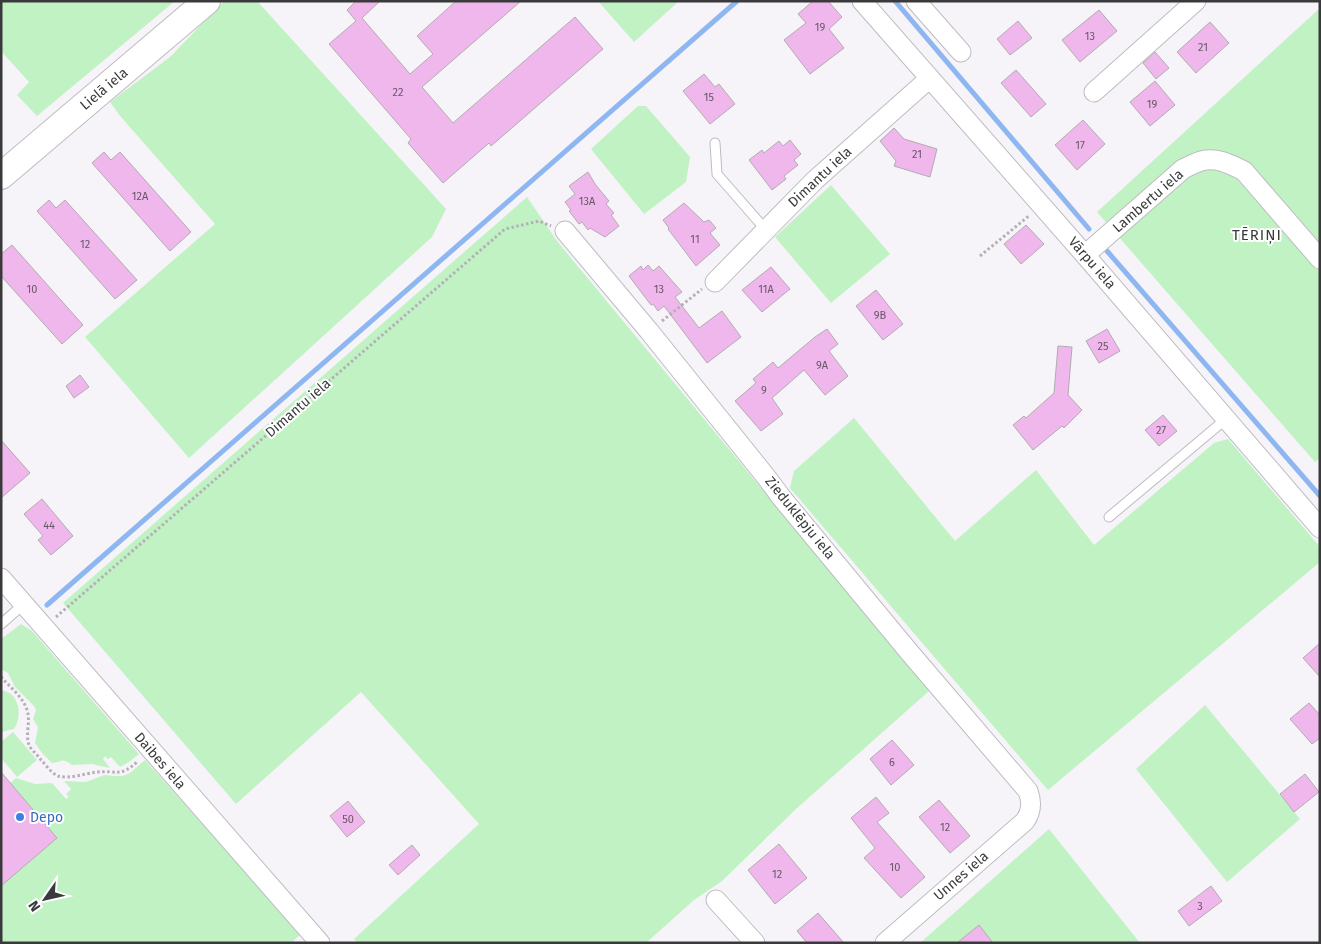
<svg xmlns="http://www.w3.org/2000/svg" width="1321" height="944" font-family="'Fira Sans',sans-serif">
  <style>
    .green { fill: #c1f2c4 }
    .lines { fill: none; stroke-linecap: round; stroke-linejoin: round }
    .stream { stroke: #8eb6f0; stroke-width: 5 }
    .building { fill: #f0b7ec; stroke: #b1acb0 }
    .lane-casing { stroke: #bebcc1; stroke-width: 11 }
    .street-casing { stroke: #bebcc1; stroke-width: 21 }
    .secondary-casing { stroke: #bebcc1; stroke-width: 28 }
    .path { stroke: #b3b1b6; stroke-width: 3; stroke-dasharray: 2.5 2.5; stroke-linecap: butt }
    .lane { stroke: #fff; stroke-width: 9 }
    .street { stroke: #fff; stroke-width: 19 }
    .secondary { stroke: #fff; stroke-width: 26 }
    .shop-dot { fill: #3f7fe0; stroke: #fff; stroke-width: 2 }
    .labels { text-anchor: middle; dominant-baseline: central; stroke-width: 4; stroke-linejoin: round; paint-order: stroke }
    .number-label { font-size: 11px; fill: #685867 }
    .street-label { font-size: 14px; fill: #3a393b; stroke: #fff }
    .shop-label { font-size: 14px; fill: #366cbe; stroke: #fff; text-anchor: start }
    .neighbourhood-label { font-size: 15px; letter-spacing: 1px; fill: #3b393e; stroke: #fff }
  </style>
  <rect width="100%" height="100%" fill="#f6f3f9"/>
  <path class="green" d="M 1,1 L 175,1 L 37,116 L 17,95 L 29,82 L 1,51 Z
    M 224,1 L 257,1 L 446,209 L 432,237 L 189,458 L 85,337 L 215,224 L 121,117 L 110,102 L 170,57 Z
    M 598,1 L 679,1 L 634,42 Z
    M 1320,8 L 1320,458 L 1315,462 L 1097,212 Z
    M 638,106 L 646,106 L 690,157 L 686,182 L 644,214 L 591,149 Z
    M 831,185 L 890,254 L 831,303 L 775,237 Z
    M 527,197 L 557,241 L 929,691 L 796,809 L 722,881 L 694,900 L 646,943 L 358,943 L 354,939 L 479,824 L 361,692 L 236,804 L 63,603 Z
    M 854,418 L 955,541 L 1036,470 L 1094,545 L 1214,443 L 1228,439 L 1320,547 L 1320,562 L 1048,790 L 790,488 L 794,471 Z
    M 21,624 L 32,631 L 139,754 L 129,762 L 120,767 L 111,757 L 108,759 L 105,756 L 103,759 L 110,768 L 92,764 L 72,765 C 61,757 63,762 52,763 L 42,753 L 35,743 L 38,727 L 33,719 L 36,710 L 34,706 L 15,687 L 8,673 L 1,669 L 1,639 Z
    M 1,690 C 5,691 9,692 12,695 C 21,704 20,720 14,729 L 1,732 Z
    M 1205,705 L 1300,819 L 1227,882 L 1136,769 Z
    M 13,732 L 37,760 L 17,777 L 1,758 L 1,742 Z
    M 145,760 L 301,934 L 291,943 L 1,943 L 1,886 L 57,838 L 10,783 L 16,778 L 35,784 L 52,783 L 66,799 L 69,797 L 66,794 L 71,789 L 64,781 L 86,782 L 104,775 L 114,776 L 123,776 L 130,773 Z
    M 1049,829 L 1140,943 L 920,943 Z"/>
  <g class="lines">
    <path class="stream" d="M 895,1 L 1089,229
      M 1107,251 L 1320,496
      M 47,605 L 737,1"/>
  </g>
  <path class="building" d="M 356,1 L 380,1 L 362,18 L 410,74 L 433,54 L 417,36 L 456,1 L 521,1 L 422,87 L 453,123 L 575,17 L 603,49 L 491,146 L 489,143 L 443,183 L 408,143 L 411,139 L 329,44 L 356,21 L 347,10 Z
    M 813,1 L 828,1 L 842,17 L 829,29 L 844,48 L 810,74 L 784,40 L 806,23 L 798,14 Z
    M 1099,10 L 1117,31 L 1080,62 L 1062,40 Z
    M 1018,21 L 1032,38 L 1010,55 L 997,39 Z
    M 1210,22 L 1229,43 L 1196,73 L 1177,52 Z
    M 1155,52 L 1169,68 L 1156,79 L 1143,63 Z
    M 1016,70 L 1046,104 L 1031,117 L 1001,83 Z
    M 704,74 L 715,87 L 719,84 L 735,104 L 710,124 L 683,91 Z
    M 1155,81 L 1175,105 L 1150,126 L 1130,102 Z
    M 1083,120 L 1105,144 L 1077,170 L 1055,145 Z
    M 894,128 L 904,139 L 937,149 L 930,177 L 894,166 L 896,161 L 880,141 Z
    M 790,140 L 801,154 L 794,160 L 798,165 L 784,176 L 786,179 L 772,190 L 749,160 L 762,150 L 764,153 L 779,141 L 783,146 Z
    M 104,152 L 111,160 L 120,152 L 191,232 L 170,251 L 92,163 Z
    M 588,172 L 595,184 L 609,201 L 606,204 L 614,213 L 611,215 L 619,226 L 605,237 L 590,228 L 588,230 L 582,222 L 579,224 L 569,211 L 571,210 L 565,202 L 575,194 L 569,186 Z
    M 49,200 L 56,208 L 65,200 L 137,280 L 115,299 L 37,211 Z
    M 684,203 L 704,222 L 709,220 L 716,228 L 710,233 L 720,245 L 696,266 L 668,229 L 669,228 L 663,220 Z
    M 1026,225 L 1044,244 L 1021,264 L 1004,244 Z
    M 12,245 L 83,325 L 62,344 L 1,276 L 1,254 Z
    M 648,265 L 653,271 L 659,266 L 682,292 L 675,297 L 699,328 L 722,311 L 741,337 L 707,363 L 664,306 L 658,311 L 653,304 L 651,305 L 629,276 L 641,266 L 643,270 Z
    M 771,267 L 790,289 L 762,312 L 742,290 Z
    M 876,290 L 903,324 L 883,340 L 856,306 Z
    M 827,329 L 838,344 L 829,351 L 848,376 L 825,395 L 804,370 L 772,398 L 783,414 L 761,431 L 735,401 L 756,383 L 753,379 L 773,362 L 778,368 L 815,337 Z
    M 1107,329 L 1120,351 L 1099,363 L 1086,341 Z
    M 1058,346 L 1072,347 L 1068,395 L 1082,410 L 1064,428 L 1062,426 L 1033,450 L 1013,425 L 1024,416 L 1026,418 L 1054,393 Z
    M 80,375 L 89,387 L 74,398 L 66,386 Z
    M 1163,415 L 1177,431 L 1159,446 L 1145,430 Z
    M 1,440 L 30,473 L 1,498 Z
    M 42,499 L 73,536 L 51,555 L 38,540 L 43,536 L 24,514 Z
    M 1320,643 L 1320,677 L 1303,658 Z
    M 1309,703 L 1320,715 L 1320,738 L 1312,744 L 1290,719 Z
    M 892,740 L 914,765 L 891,785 L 870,759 Z
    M 1,772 L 57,838 L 1,886 Z
    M 1305,774 L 1319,792 L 1294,812 L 1280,794 Z
    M 876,797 L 889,813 L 877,822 L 925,877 L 901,898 L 864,858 L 875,848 L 851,818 Z
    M 939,800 L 970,836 L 950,853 L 919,817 Z
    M 348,801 L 365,822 L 347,837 L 330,816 Z
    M 779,844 L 807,878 L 775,904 L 748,870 Z
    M 412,845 L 420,855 L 398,875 L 389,865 Z
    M 1211,886 L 1222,901 L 1189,926 L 1178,911 Z
    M 818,913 L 844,943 L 807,943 L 797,931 Z
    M 979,925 L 993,943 L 957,943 Z"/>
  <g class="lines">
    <defs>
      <path id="lane" d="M 715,143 L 717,174 L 765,229
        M 1109,517 L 1226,419
        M 1,624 L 24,604"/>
      <path id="street" d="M 862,1 L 1085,255 L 1320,528
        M 916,1 L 961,52
        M 1094,92 L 1196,1
        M 565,231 L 649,331 L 767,478 L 781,497 L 910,653 L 1028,791 C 1032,802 1032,811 1025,821 L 885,943
        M 1085,255 L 1183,169 C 1189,166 1195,163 1201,161 C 1217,157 1230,164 1244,171 L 1320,259
        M 715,282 L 815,180 L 930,78
        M 1,578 L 320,943
        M 716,900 L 755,943"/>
      <path id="secondary" d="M 1,176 L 207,1"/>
    </defs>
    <use href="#lane" class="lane-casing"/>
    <use href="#street" class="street-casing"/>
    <use href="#secondary" class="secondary-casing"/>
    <path class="path" d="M 980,256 L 1030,215
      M 662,321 L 702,289
      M 56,617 L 505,229 L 539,221 L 551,226
      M 1,677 C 10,687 23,697 27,710 C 31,722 25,734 29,745 C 31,750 38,755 41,760 C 46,765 51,773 58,776 C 68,779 85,774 96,772 C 117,770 120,778 138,761"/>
    <use href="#lane" class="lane"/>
    <use href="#street" class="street"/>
    <use href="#secondary" class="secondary"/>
  </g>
  <circle class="shop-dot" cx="20" cy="817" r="5"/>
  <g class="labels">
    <g class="number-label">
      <text x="820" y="27">19</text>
      <text x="1090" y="36">13</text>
      <text x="1203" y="47">21</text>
      <text x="398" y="92">22</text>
      <text x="709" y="97">15</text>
      <text x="1152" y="104">19</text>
      <text x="1080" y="145">17</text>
      <text x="917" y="154">21</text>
      <text x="140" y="196">12A</text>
      <text x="587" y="201">13A</text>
      <text x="695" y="239">11</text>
      <text x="85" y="244">12</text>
      <text x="32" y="289">10</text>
      <text x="659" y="289">13</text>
      <text x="766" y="289">11A</text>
      <text x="880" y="315">9B</text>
      <text x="1103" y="346">25</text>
      <text x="822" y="365">9A</text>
      <text x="764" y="390">9</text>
      <text x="1161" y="430">27</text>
      <text x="49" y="525">44</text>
      <text x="892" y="762">6</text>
      <text x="348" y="819">50</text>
      <text x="945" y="827">12</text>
      <text x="895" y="867">10</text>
      <text x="777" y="874">12</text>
      <text x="1200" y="906">3</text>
    </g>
    <g class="street-label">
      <text transform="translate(104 89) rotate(-40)">Lielā iela</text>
      <text transform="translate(820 177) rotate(-43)">Dimantu iela</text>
      <text transform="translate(1148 201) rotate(-41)">Lambertu iela</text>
      <text transform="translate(1092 263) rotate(49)">Vārpu iela</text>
      <text transform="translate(298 408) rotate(-41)">Dimantu iela</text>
      <text transform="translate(800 518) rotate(51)">Zieduklēpju iela</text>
      <text transform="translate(160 761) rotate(49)">Daibes iela</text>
      <text transform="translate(961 876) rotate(-41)">Unnes iela</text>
    </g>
    <g class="shop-label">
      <text x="30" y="817">Depo</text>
    </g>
    <g class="neighbourhood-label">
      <text x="1257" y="235">TĒRIŅI</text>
    </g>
  </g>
  <rect width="1321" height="944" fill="none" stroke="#3a393b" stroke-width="5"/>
  <g transform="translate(45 899) rotate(236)" stroke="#ffffff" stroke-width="4" paint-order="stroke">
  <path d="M0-4L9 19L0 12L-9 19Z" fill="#3a393b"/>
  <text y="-8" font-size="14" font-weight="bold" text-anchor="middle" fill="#3a393b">N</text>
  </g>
</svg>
